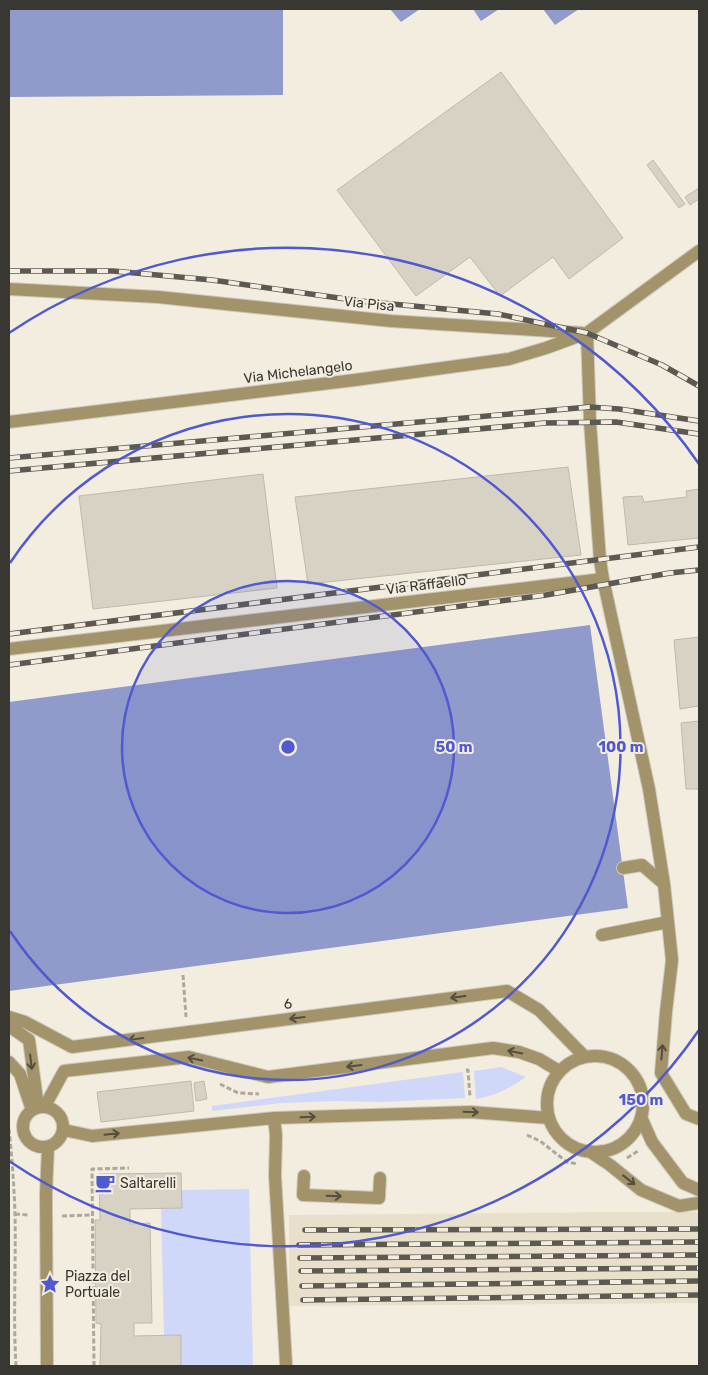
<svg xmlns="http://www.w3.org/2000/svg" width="708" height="1375" font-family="Rubik,sans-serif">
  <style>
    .built { fill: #e8e0cb }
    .green { fill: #d0d8fa }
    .water { fill: #909acb }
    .building { fill: #d8d2c5; stroke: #beb9ac }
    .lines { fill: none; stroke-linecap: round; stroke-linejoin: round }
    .minor-casing { stroke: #cdc9bc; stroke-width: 14 }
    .path { stroke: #aca89e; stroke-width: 3; stroke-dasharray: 5 2.5; stroke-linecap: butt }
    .minor { stroke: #a3936a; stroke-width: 12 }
    .rail-casing { stroke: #5c5953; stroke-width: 5.5 }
    .rail { stroke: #f2eddf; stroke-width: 4; stroke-dasharray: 11; stroke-linecap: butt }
    .oneway { stroke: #544e40 }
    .ring { fill: none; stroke: #5059cf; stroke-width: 2.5 }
    .labels { text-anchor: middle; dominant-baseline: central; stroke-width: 4; stroke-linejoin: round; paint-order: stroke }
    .street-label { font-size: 14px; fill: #393732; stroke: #f2eddf }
    .poi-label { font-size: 14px; fill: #393732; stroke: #f2eddf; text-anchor: start }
    .centre { fill: #5059cf; stroke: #f2eddf; stroke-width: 2.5 }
    .ring-label { font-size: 15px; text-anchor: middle; font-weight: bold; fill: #5059cf; stroke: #f2eddf; stroke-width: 4; stroke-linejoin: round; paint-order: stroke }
  </style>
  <rect width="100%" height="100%" fill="#f2eddf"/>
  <path class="built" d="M 608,1212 L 699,1212 L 699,1303 L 289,1306 L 289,1215 Z"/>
  <path class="green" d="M 501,1067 L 526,1077 C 510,1088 495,1096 476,1099 L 474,1071 Z
    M 463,1072 L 465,1098 L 380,1102 L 337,1101 L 281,1103 L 212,1111 L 212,1106 Z
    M 249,1189 L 253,1366 L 181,1366 L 181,1335 L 164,1335 L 161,1208 L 181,1190 Z"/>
  <path class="water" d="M 9,9 L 301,9 L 283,9 L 283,95 L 9,97 Z
    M 390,9 L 420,9 L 401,22 Z
    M 473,9 L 499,9 L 481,21 Z
    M 543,9 L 579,9 L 555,25 Z
    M 590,625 L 628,908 L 9,991 L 9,702 Z"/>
  <path class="building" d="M 501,72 L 623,238 L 569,279 L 553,257 L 500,296 L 470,257 L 416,296 L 337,190 Z
    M 653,160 L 685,204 L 679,208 L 647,165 Z
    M 699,188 L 699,199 L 690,205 L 685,197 Z
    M 568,467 L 581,555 L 308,584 L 295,497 Z
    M 263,474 L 277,588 L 93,609 L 79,496 Z
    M 699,489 L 699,538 L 628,545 L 623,497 L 642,496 L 644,502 L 687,497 L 686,491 Z
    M 699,637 L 699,706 L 680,709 L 674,640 Z
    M 699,721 L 699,789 L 686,789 L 681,723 Z
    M 191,1081 L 194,1111 L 101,1122 L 97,1092 Z
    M 204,1081 L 207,1099 L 196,1101 L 194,1083 Z
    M 181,1173 L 182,1208 L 130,1209 L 130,1224 L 150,1223 L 152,1323 L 134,1323 L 134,1336 L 181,1335 L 181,1366 L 100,1366 L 101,1324 L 96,1323 L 95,1220 L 100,1220 L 99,1174 Z"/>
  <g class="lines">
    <defs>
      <path id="minor" d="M 9,289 L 158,297 L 391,321 L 582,333
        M 9,422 L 355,380 L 509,359 L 546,348 L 587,333 L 699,251
        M 603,579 L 649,789 L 664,884
        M 9,649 L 603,579 L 600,560 L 590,422 L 587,333
        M 623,868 L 642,865 L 664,884 L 672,960 L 666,1012 L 661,1073 L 686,1114 L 699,1119
        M 602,935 L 668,922
        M 9,1017 L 25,1022 L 72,1047 L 507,991 L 539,1010 L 585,1057
        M 9,1026 L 29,1040 L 38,1107
        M547 1104a48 48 0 1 1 96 0a48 48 0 1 1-96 0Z
        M 9,1062 L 20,1074 L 32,1110
        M 45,1106 L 64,1071 L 189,1057 L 268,1077 L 493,1048 L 519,1052 L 539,1059 L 559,1071
        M23 1127a20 20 0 1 1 40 0a20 20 0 1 1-40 0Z
        M 641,1117 L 652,1142 L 683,1183 L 699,1190
        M 274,1118 L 276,1135 L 275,1176 L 286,1364
        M 64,1130 L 92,1136 L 274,1118 L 470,1112 L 549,1118
        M 589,1151 L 610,1165 L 641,1190 L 679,1206 L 699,1203
        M 304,1176 L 303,1195 L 379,1198 L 380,1178
        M 47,1366 L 46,1194 L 48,1147"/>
    </defs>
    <use href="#minor" class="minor-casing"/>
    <path class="path" d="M 183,975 L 186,1017
      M 466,1070 L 468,1070 L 468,1071 L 470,1096
      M 220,1084 L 238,1093 L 259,1094
      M 9,1129 C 12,1157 14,1185 15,1213 C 16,1264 13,1315 16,1366
      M 527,1135 L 540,1141 L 567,1162 L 578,1164
      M 627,1158 L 638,1151
      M 15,1214 L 29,1215
      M 62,1216 L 92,1215
      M 94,1366 L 92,1169 L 129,1168"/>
    <use href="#minor" class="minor"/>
    <defs>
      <path id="rail" d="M 9,271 L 113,271 L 212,280 L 360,301 L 498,314 L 587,333 L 662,365 L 699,386
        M 9,458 L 589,407 L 619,409 L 699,421
        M 9,471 L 545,423 L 616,422 L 699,434
        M 9,634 L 699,547
        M 9,665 L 546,595 L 670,573 L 699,570
        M 305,1230 L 699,1229
        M 299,1245 L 699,1242
        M 300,1258 L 699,1255
        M 301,1271 L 699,1268
        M 302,1286 L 699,1281
        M 303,1300 L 699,1295"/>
    </defs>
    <use href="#rail" class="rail-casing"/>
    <use href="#rail" class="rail"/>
  </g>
  <defs><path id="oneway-shaft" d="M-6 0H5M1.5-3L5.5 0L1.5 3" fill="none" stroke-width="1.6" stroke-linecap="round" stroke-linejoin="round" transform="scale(1.25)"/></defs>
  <g class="oneway">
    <use href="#oneway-shaft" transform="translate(458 997) rotate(173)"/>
    <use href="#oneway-shaft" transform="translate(297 1018) rotate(173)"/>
    <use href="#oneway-shaft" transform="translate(136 1039) rotate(172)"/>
    <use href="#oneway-shaft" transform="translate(515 1052) rotate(-169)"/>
    <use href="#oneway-shaft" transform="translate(662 1052) rotate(-85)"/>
    <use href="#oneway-shaft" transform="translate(195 1059) rotate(-169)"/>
    <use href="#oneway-shaft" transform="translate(31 1062) rotate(83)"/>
    <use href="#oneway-shaft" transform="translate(354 1066) rotate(173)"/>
    <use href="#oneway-shaft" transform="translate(471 1112) rotate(2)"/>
    <use href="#oneway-shaft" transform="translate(308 1117) rotate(-2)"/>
    <use href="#oneway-shaft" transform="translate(112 1134) rotate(-6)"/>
    <use href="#oneway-shaft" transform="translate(629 1180) rotate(38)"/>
    <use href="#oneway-shaft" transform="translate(334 1196) rotate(2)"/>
  </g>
  <circle cx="288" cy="747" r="166" fill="#5059cf" fill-opacity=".12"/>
  <g class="ring">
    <circle cx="288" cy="747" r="166"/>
    <path d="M10 563A333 333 0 1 1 10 931"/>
    <path d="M699 1030A499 499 0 0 1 9 1161M9 333A499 499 0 0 1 699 464"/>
  </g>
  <defs>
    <symbol id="cafe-bare" viewBox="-9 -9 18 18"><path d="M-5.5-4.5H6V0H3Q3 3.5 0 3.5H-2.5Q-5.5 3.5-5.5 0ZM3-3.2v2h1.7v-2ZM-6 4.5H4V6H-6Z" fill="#5059cf" stroke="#f2eddf" stroke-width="2.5" paint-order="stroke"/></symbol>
    <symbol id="sight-bare" viewBox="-9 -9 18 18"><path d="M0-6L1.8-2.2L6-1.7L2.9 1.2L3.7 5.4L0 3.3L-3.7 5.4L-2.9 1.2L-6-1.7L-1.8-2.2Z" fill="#5059cf" stroke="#f2eddf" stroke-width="2.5" paint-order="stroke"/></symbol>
  </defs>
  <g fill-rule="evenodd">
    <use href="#cafe-bare" x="91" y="1169" width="28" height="28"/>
    <use href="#sight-bare" x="36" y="1270" width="28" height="28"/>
  </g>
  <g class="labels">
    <g class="street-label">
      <text transform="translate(369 304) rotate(6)">Via Pisa</text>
      <text transform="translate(298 372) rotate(-7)">Via Michelangelo</text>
      <text transform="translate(426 585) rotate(-7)">Via Raffaello</text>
      <text transform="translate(288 1004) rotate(-7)">6</text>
    </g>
    <g class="poi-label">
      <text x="120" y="1183">Saltarelli</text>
      <text x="65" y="1276">Piazza del<tspan x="65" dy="16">Portuale</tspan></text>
    </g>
  </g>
  <circle cx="288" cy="747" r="8" class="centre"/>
  <g class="ring-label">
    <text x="454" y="752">50 m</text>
    <text x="621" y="752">100 m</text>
    <text x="641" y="1105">150 m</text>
  </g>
  <rect width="708" height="1375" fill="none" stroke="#393732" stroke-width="20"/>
</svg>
